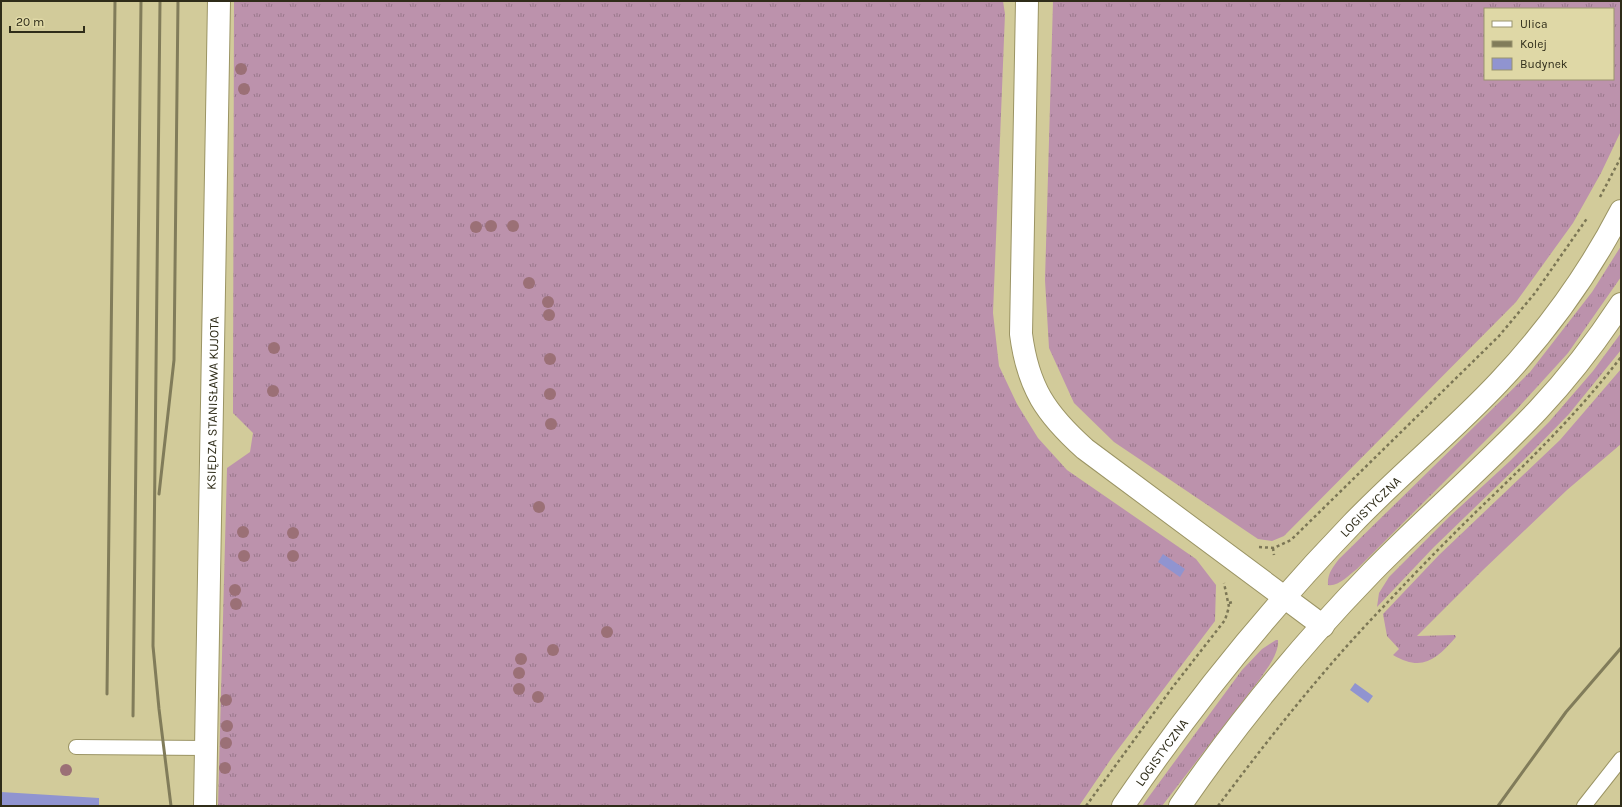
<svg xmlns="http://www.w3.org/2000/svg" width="1622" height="807" font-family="Karla,sans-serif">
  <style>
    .grass { fill: url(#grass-tufts); fill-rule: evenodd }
    .building { fill: #9094d0 }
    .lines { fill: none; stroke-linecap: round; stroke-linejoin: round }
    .service-casing { stroke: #9b9464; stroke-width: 16 }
    .minor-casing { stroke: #9b9464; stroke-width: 24 }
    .path { stroke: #7b7655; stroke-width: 2.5; stroke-dasharray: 3 3; stroke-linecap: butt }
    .service { stroke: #fff; stroke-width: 14 }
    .minor { stroke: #fff; stroke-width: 22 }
    .rail { stroke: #817c5a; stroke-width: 3 }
    .tree { fill: #9b7076 }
    .labels { text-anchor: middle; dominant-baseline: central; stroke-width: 3; stroke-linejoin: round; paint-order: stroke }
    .street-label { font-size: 13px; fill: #2f2c19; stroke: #dfd8a6 }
  </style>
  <defs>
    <pattern id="grass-tufts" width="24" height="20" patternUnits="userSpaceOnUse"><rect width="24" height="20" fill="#bc92ac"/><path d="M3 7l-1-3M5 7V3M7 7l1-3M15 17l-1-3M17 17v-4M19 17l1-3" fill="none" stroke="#99778b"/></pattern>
  </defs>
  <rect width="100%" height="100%" fill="#d2cb9a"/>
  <path class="grass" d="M 234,1 L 1003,1 L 1005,14 L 993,313 L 999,366 L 1017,404 L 1038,438 L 1067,470 L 1196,559 L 1216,585 L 1215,621 L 1113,756 L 1079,806 L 218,806 L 227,468 L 250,452 L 253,433 L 233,413 Z
    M 1053,1 L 1621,1 L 1621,131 L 1601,173 L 1573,223 L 1516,302 L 1284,536 L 1272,541 L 1258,539 L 1114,442 L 1074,403 L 1049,348 L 1045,280 ZM 1485,9 L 1613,9 L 1613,79 L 1485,79 Z
    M 1621,246 L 1621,277 L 1568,353 L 1516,410 L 1357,569 C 1349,575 1338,587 1328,585 C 1327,574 1333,567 1339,559 L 1530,372 L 1592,292 Z
    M 1621,333 L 1621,350 L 1569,414 L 1530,454 L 1433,548 L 1377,607 L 1379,593 L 1389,577 L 1449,517 L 1510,461 L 1549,422 L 1593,371 Z
    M 1621,369 L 1621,444 L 1567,490 L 1483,570 L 1417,636 L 1455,635 L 1456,637 C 1436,660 1422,672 1393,655 L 1399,649 L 1387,636 L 1383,614 L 1439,555 L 1560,440 Z
    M 1276,640 L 1278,640 C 1279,654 1267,668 1260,679 L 1162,806 L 1142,806 L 1242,670 L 1262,649 Z"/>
  <path class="building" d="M 1163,554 L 1185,569 L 1180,577 L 1158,562 Z
    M 1355,683 L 1373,696 L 1368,703 L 1350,690 Z
    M 1,792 L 99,798 L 99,806 L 1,806 Z"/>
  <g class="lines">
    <defs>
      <path id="service" d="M 76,747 L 206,748
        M 1584,806 L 1621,759"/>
      <g id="minor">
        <path d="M 1027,1 L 1021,334 C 1028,388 1046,414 1085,449 L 1323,626"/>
        <path id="s1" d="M 205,806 L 219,1"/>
        <path id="s2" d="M 1123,806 C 1192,705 1267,612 1352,524 C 1399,475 1452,432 1499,382 C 1547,331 1589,273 1621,211"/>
        <path d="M 1180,806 C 1237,723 1302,644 1372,572 C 1426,517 1485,466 1538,410 C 1569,377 1596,342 1621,304"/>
      </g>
    </defs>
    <use href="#service" class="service-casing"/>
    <use href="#minor" class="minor-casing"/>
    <path class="path" d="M 1600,197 L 1621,157
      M 1259,547 L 1274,548 L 1291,540 L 1499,336 L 1535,293 L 1588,217
      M 1273,548 L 1274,555
      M 1229,603 L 1233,602
      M 1086,806 L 1172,688 L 1225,620 L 1229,607 L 1224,583
      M 1218,806 C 1270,737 1324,668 1385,605 C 1416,572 1448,539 1480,508 C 1530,460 1579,412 1621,357"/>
    <use href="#service" class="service"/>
    <use href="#minor" class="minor"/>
    <path class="rail" d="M 160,1 L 153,646 L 159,709 L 171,806
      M 159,494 L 174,360 L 178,1
      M 107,694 L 115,1
      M 133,716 L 141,1
      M 1498,806 L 1566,712 L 1621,648"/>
  </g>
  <g class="tree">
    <circle cx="241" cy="69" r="6"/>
    <circle cx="244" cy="89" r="6"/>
    <circle cx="491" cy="226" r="6"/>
    <circle cx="513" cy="226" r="6"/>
    <circle cx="476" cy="227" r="6"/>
    <circle cx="529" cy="283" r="6"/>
    <circle cx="548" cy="302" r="6"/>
    <circle cx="549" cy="315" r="6"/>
    <circle cx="274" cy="348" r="6"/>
    <circle cx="550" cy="359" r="6"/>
    <circle cx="273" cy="391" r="6"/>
    <circle cx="550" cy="394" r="6"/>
    <circle cx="551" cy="424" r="6"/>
    <circle cx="539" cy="507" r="6"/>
    <circle cx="243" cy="532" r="6"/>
    <circle cx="293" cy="533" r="6"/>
    <circle cx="244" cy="556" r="6"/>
    <circle cx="293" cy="556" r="6"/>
    <circle cx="235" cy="590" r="6"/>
    <circle cx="236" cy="604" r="6"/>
    <circle cx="607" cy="632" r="6"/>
    <circle cx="553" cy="650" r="6"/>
    <circle cx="521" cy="659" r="6"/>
    <circle cx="519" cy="673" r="6"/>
    <circle cx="519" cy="689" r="6"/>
    <circle cx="538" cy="697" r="6"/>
    <circle cx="226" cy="700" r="6"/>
    <circle cx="227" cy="726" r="6"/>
    <circle cx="226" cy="743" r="6"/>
    <circle cx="225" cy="768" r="6"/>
    <circle cx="66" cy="770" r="6"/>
  </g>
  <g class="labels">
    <g class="street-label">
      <text stroke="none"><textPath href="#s1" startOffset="403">KSIĘDZA STANISŁAWA KUJOTA</textPath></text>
      <text stroke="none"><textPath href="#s2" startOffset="389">LOGISTYCZNA</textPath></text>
      <text stroke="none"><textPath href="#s2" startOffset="66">LOGISTYCZNA</textPath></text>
    </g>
  </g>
  <rect width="1622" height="807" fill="none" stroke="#2f2c19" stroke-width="4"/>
  <rect x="1484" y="8" width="130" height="72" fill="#dfd8a6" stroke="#99936e"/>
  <rect x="1492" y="21" width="20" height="6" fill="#ffffff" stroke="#99936e"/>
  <text x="1520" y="28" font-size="12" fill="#2f2c19">Ulica</text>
  <rect x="1492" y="41" width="20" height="6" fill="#817c5a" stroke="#99936e"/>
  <text x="1520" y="48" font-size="12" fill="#2f2c19">Kolej</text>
  <rect x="1492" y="58" width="20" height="12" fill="#9094d0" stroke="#99936e"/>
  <text x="1520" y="68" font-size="12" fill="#2f2c19">Budynek</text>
  <path d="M10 26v6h74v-6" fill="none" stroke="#2f2c19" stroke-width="2"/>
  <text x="16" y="26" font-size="12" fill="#2f2c19" stroke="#dfd8a6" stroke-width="3" paint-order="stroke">20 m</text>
</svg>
